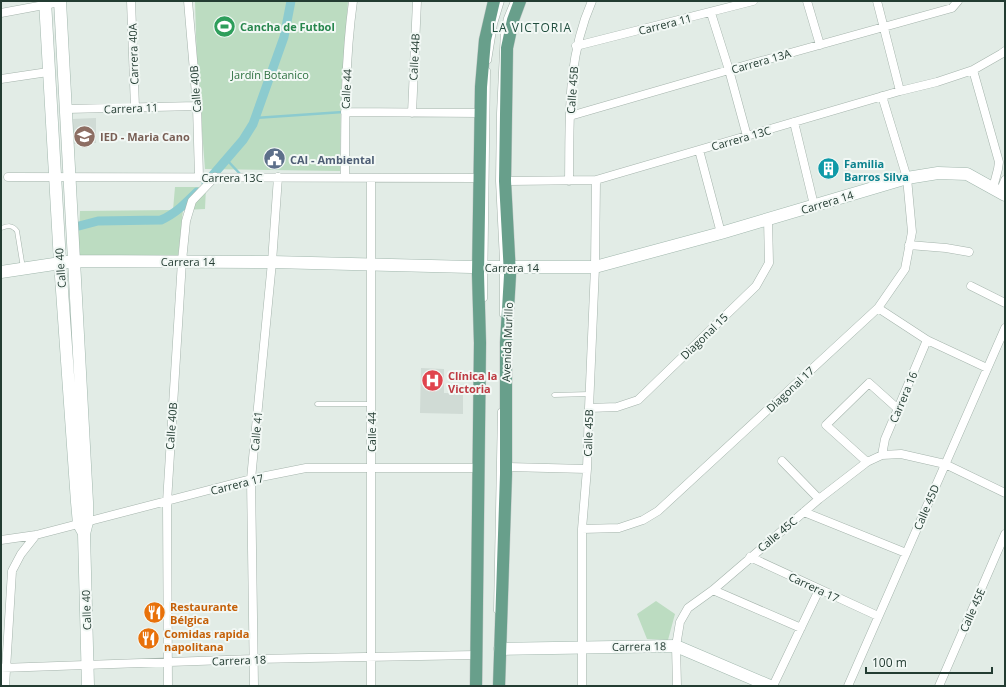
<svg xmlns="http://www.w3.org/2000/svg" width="1006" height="687" font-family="'Open Sans',sans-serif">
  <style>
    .built { fill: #d0dbd5 }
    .green { fill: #bcdcc1 }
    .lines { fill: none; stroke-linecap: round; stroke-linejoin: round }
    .stream { stroke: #8ccbcf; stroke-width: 2.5 }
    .canal { stroke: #8ccbcf; stroke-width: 9 }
    .lane-casing { stroke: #a5b4ac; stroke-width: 5 }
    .street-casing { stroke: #a5b4ac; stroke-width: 9 }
    .secondary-casing { stroke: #a1b7ad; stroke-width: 13 }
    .primary-casing { stroke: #c1c8c6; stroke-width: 13 }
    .lane { stroke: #fff; stroke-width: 4 }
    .street { stroke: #fff; stroke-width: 8 }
    .secondary { stroke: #fff; stroke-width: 12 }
    .primary { stroke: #689f8b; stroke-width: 12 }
    .labels { text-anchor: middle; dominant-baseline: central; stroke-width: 4; stroke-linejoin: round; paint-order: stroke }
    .street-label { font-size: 11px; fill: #233c32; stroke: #f2f8f5 }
    .leisure-label { font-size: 11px; font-weight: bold; fill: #27864d; stroke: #f2f8f5; text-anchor: start }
    .park-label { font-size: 11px; fill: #2e7141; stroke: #f2f8f5 }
    .education-label { font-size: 11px; font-weight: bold; fill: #785e54; stroke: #f2f8f5; text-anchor: start }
    .service-label { font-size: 11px; font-weight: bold; fill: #4e5e75; stroke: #f2f8f5; text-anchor: start }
    .culture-label { font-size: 11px; font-weight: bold; fill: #0d838f; stroke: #f2f8f5; text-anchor: start }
    .health-label { font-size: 11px; font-weight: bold; fill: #be3a42; stroke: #f2f8f5; text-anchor: start }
    .food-label { font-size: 11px; font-weight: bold; fill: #c56008; stroke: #f2f8f5; text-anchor: start }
    .neighbourhood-label { font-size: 12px; letter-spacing: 1px; fill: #1f4d3d; stroke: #f2f8f5 }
  </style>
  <rect width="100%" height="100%" fill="#e2ece6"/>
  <path class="built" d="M 96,118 L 96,143 L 72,144 L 72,119 Z
    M 421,368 L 444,369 L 444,393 L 463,393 L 463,414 L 420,413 Z"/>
  <path class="green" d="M 195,1 L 348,1 L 341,94 L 340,171 L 205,169 L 197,67 Z
    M 175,187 L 206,187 L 205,209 L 183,210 L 178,257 L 78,257 L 80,211 L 173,210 Z
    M 656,601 L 675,614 L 668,640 L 647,639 L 637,614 Z"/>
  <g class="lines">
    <path class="stream" d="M 255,118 L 343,112
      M 226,159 L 242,176"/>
    <path class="canal" d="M 206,183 L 243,140 L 253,124 L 284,37 L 291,1
      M 79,226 L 98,221 L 161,220 C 175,214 186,203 197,192"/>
    <defs>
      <path id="lane" d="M 489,61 L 495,24 L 502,1
        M 1,228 C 7,226 12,224 17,231 L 23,268
        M 485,299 L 488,70
        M 502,315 L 502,260 L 498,181 L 499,113 L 503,31 L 506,18 L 513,1
        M 554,395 L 589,394
        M 317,404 L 371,404
        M 496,611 L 500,411"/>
      <path id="street" d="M 131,1 L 135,108
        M 188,1 L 197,106 L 199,177
        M 807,1 L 820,45
        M 877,1 L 900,91
        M 1,13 L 60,2
        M 711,13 L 729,70 L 747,136
        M 576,46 L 753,1
        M 973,70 L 999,162 L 998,169 L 993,188
        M 1,79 L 48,72
        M 66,109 L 197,106
        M 345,112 L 481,113
        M 412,113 L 417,1
        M 570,116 L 729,70 L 952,8 L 958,1
        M 794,122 L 814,205
        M 699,150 L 721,233
        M 8,177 L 480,178
        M 345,177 C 345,119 345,59 353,1
        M 505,181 L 596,180 L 900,91 L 937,82 L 973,70 L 1001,54 L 1005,51
        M 569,181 C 570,119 566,60 592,1
        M 1000,192 L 1005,180
        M 909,245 L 946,248 L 969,252
        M 971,286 L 1005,303
        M 878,308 L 927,340 L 987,368
        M 589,408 L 617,407 L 638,400 L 756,286 L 769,263 L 768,219
        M 882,455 L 885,439 L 927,340
        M 782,461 L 819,499
        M 867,462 L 826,425 L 869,383 L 898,409
        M 506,467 L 587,469
        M 804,512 L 906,553
        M 582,529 L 619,528 L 643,520 L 658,511 L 878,308 L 905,269 L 912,232 L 907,178 L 882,96
        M 1,540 L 36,535 L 251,479 L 306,468 L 478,468
        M 750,557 L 878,616
        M 713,590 L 801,628
        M 1,668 L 254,659 L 476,655
        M 5,686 L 12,571 L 21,554 L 36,535
        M 168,686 L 167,502 L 182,261 L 186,221 L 192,201 L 215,177
        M 254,686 L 251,479 L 272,262 L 278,177
        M 371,686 L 371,178
        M 582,686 L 582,529 L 587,469 L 589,408 L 595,267 L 596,180
        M 677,686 L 676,646 L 680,622 L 688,608 L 713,590 L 819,499 L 867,462 L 882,455 L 901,454 L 945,464 L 1005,493
        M 773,686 L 819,590
        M 848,686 L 1005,328
        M 939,686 L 1005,534"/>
      <path id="secondary" d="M 45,1 L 60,262 L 77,502 L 79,524 L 84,533
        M 60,1 L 87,502 L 87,522 L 84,534 L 88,686
        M 1,272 L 74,261 L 272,262 L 471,267 L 595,267 L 721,233 L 907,178 L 938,173 L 967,174 L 1005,195
        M 500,649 L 676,646 L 770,686"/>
      <path id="primary" d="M 476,686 L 480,343 L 478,274 L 481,87 L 485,40 L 494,1
        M 499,686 L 506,474 L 506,343 L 510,275 L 505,181 L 507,48 L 513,20 L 520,1"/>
    </defs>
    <use href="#lane" class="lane-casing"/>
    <use href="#street" class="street-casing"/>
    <use href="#secondary" class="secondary-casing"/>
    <use href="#primary" class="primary-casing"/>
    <use href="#lane" class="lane"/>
    <use href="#street" class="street"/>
    <use href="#secondary" class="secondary"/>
    <use href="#primary" class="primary"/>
  </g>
  <defs>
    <symbol id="stadium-disc" viewBox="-11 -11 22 22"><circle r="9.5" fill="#2e9e5b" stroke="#f2f8f5"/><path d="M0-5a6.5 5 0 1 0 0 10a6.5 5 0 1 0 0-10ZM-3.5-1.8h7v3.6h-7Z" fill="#fff"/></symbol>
    <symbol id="school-disc" viewBox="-11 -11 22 22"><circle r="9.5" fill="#8d6e63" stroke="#f2f8f5"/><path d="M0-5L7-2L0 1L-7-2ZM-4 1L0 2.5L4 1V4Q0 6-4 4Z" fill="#fff"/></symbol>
    <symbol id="civic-disc" viewBox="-11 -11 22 22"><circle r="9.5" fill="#5c6f8a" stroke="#f2f8f5"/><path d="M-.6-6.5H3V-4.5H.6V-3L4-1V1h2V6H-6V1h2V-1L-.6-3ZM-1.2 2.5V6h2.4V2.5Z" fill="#fff"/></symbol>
    <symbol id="building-disc" viewBox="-11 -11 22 22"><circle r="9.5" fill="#0f9aa8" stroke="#f2f8f5"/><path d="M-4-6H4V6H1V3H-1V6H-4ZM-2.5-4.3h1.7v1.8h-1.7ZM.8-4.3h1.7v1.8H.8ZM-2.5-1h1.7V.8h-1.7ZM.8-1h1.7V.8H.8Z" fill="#fff"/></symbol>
    <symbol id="hospital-disc" viewBox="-11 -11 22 22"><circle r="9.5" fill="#e0444e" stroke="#f2f8f5"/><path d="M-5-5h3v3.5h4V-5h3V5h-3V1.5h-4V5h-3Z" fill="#fff"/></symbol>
    <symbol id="restaurant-disc" viewBox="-11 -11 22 22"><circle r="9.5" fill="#e8710a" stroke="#f2f8f5"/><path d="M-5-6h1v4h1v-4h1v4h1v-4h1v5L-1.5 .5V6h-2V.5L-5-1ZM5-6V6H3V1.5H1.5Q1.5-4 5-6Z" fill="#fff"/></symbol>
  </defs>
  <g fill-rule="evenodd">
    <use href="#stadium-disc" x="212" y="14" width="25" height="25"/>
    <use href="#school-disc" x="72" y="124" width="25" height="25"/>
    <use href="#civic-disc" x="262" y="146" width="25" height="25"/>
    <use href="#building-disc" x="816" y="156" width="25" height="25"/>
    <use href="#hospital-disc" x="420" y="368" width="25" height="25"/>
    <use href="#restaurant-disc" x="142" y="600" width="25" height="25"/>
    <use href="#restaurant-disc" x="136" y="626" width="25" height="25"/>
  </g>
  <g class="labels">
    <g class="street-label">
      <text transform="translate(665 24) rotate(-14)">Carrera 11</text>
      <text transform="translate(133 54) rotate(-92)">Carrera 40A</text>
      <text transform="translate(414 57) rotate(-87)">Calle 44B</text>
      <text transform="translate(761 61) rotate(-16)">Carrera 13A</text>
      <text transform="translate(195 89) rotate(-94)">Calle 40B</text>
      <text transform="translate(346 89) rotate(-87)">Calle 44</text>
      <text transform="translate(572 90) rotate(-86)">Calle 45B</text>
      <text transform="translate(131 108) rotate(-2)">Carrera 11</text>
      <text transform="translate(741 138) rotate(-16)">Carrera 13C</text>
      <text x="232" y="177">Carrera 13C</text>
      <text transform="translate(827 202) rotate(-17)">Carrera 14</text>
      <text x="188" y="261">Carrera 14</text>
      <text x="512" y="267">Carrera 14</text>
      <text transform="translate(60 268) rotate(-94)">Calle 40</text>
      <text transform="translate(704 336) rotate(-44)">Diagonal 15</text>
      <text transform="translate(507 342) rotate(-88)">Avenida Murillo</text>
      <text transform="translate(790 389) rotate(-43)">Diagonal 17</text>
      <text transform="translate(903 397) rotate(-67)">Carrera 16</text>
      <text transform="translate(171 426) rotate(-86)">Calle 40B</text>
      <text transform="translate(256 431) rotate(-85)">Calle 41</text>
      <text transform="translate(371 432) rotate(-90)">Calle 44</text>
      <text transform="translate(588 433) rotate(-88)">Calle 45B</text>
      <text transform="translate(237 484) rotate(-14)">Carrera 17</text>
      <text transform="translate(926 507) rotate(-67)">Calle 45D</text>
      <text transform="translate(777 534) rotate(-40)">Calle 45C</text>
      <text transform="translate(814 587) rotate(25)">Carrera 17</text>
      <text transform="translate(86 610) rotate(-92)">Calle 40</text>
      <text transform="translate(972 610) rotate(-66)">Calle 45E</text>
      <text transform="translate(639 646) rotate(-1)">Carrera 18</text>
      <text transform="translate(239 660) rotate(-2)">Carrera 18</text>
    </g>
    <g class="leisure-label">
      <text x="240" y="26">Cancha de Futbol</text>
    </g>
    <g class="park-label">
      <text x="270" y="74">Jardín Botanico</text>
    </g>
    <g class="education-label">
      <text x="100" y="136">IED - Maria Cano</text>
    </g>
    <g class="service-label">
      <text x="290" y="159">CAI - Ambiental</text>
    </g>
    <g class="culture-label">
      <text x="844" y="163">Familia<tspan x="844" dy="13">Barros Silva</tspan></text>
    </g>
    <g class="health-label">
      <text x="448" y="375">Clínica la<tspan x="448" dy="13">Victoria</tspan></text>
    </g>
    <g class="food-label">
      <text x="170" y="606">Restaurante<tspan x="170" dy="13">Bélgica</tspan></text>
      <text x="164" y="633">Comidas rapida<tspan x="164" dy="13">napolitana</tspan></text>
    </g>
    <g class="neighbourhood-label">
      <text x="532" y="27">LA VICTORIA</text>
    </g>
  </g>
  <rect width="1006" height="687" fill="none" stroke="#233c32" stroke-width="4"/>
  <path d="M866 667v6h126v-6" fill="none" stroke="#233c32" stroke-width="2"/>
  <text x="872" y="667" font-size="12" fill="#233c32" stroke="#f2f8f5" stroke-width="3" paint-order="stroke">100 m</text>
</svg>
